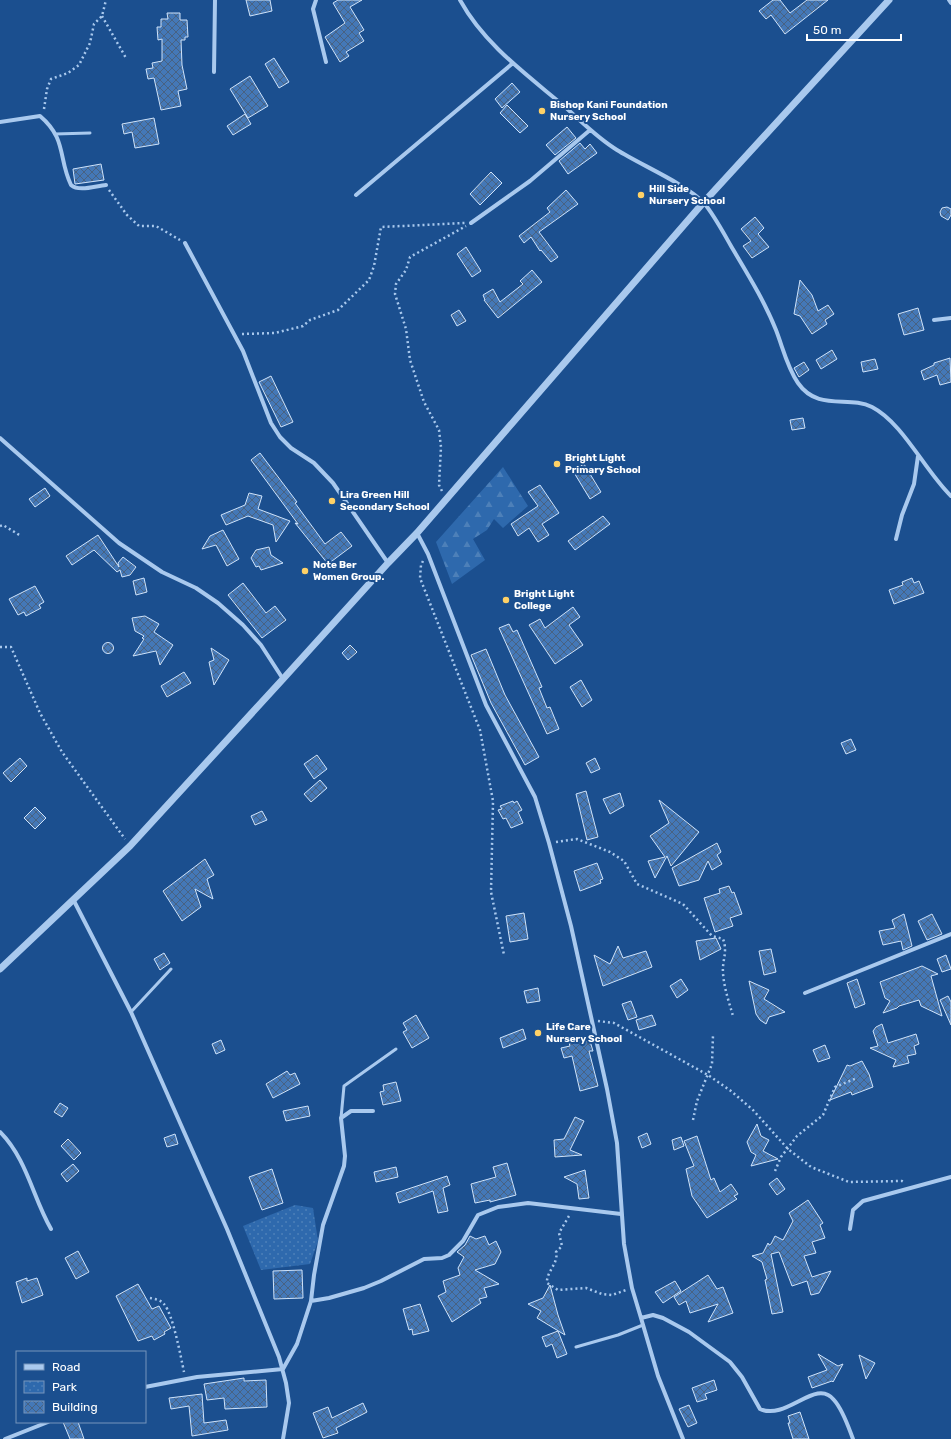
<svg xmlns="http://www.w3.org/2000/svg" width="951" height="1439" font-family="Rubik,sans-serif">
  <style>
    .forest { fill: url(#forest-firs) }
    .park { fill: url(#park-dots) }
    .building { fill: url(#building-cross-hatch); stroke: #cfe3fa }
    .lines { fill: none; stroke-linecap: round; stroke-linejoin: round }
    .path { stroke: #a9c9ee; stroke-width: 2.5; stroke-dasharray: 2 3; stroke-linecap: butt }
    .service { stroke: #a9c9ee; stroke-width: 3 }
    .minor { stroke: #a9c9ee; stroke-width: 4 }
    .tertiary { stroke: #a9c9ee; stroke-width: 7 }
    .poi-dot { fill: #ffd166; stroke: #1b4f8f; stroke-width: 1.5 }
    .labels { text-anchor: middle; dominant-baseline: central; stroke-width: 4; stroke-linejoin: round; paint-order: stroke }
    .poi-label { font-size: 10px; font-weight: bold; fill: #fff; stroke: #1b4f8f; text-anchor: start }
  </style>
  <defs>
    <pattern id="forest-firs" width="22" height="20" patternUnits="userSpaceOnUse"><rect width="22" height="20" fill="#2e69ad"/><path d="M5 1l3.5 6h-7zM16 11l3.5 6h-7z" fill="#4d80b9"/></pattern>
    <pattern id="park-dots" width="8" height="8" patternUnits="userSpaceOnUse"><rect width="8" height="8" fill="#2e69ad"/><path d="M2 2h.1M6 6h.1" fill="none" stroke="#4d80b9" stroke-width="1.8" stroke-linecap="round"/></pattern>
    <pattern id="building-cross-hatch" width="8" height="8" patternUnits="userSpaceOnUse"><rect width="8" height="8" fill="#4478b7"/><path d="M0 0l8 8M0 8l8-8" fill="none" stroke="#486282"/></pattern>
  </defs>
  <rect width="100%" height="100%" fill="#1b4f8f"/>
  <path class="forest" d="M 503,467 L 528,506 L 503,528 L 494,519 L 487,530 L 473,539 L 485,560 L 452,584 L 436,542 Z"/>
  <path class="park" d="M 295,1205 L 313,1208 L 318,1241 L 310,1264 L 261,1270 L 243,1226 Z"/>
  <path class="building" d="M 246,0 L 270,0 L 272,11 L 250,16 Z
    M 338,0 L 362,0 L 350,7 L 364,30 L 359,33 L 364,41 L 346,52 L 349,56 L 340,62 L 325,37 L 345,23 L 333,3 Z
    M 773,0 L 780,0 L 790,13 L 807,0 L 828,0 L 785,34 L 771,15 L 766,19 L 759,11 Z
    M 167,13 L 180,13 L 180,20 L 187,20 L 188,37 L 185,37 L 185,40 L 181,40 L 182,65 L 187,89 L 178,91 L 181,106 L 161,110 L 154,78 L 148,79 L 146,69 L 153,68 L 152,63 L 162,61 L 162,39 L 158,40 L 157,27 L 161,27 L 161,19 L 168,19 Z
    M 274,58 L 289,82 L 279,88 L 265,64 Z
    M 250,76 L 268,106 L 248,118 L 230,89 Z
    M 512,83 L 520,92 L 502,108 L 495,99 Z
    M 507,105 L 528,126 L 520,133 L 500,113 Z
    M 245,114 L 251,124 L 233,135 L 227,126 Z
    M 154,118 L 159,144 L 135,148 L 132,132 L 124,134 L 122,124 Z
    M 567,127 L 576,138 L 555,155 L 546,145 Z
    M 580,143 L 585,149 L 590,144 L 597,153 L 568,174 L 559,161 Z
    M 101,164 L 104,180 L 75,184 L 73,169 Z
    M 491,172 L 502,183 L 480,205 L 470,194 Z
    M 566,190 L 578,204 L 539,232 L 558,257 L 551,262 L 541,250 L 540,251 L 531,237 L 524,243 L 519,236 L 550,212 L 547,208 Z
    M 947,207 L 951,209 L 951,215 L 948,220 L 941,216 L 940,212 L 942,208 Z
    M 755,217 L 764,228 L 758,234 L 769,247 L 752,258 L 743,246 L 751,241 L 741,229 Z
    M 466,247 L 481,271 L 472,277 L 457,254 Z
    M 532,270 L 542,282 L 498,318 L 484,300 L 485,300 L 483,295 L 493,289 L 500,302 L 523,284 L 520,281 Z
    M 800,280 L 812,295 L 818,311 L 828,305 L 834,314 L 825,320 L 827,324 L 812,334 L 800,316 L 794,314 Z
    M 918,308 L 924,330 L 904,335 L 898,314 Z
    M 459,310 L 466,321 L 457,326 L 451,315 Z
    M 832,350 L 837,359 L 821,369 L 816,360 Z
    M 950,358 L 951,382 L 940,385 L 937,375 L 924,380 L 921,371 L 934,365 L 934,363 Z
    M 875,359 L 878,369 L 863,372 L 861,362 Z
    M 804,362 L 809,370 L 799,377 L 794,368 Z
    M 271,376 L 293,422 L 281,427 L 259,382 Z
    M 803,418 L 805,428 L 792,430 L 790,420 Z
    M 260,453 L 297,502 L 295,503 L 325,544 L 341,532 L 352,546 L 328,564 L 295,523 L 298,524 L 251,460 Z
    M 584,464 L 601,492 L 590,499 L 573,471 Z
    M 540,485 L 559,513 L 542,524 L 549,535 L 538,542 L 529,528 L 518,536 L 511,524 L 538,506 L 528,492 Z
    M 45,488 L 50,496 L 35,507 L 29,499 Z
    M 249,493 L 262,496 L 258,509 L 290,521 L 276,542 L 273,525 L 248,516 L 226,525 L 221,515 L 245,505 Z
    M 603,516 L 610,524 L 575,550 L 568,541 Z
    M 223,530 L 239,559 L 227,566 L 216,545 L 202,549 L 210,536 Z
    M 98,535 L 119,567 L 118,563 L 123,557 L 136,567 L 130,575 L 122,577 L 120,570 L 117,572 L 94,550 L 72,565 L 66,556 Z
    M 269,547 L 271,555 L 283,563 L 261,570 L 259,566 L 256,567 L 251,558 L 256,550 Z
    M 144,578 L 147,592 L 136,595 L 133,581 Z
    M 912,578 L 914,583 L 919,581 L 924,593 L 894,604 L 889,590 L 903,585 L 902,582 Z
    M 243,583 L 266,613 L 275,606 L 286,620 L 262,638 L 228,595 Z
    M 35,586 L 44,602 L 39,605 L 41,608 L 26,616 L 24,612 L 18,615 L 9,599 Z
    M 573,607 L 580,617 L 569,625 L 583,645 L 555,664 L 529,625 L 540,619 L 545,628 Z
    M 145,616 L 159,624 L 154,632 L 173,645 L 160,665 L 156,651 L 133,656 L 144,639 L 142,638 L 144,636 L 135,631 L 132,618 Z
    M 509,624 L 513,632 L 517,630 L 542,687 L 539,688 L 547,708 L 550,707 L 559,729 L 547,734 L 499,628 Z
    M102.5 648a5.5 5.5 0 1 1 11 0a5.5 5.5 0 1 1-11 0Z
    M 350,645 L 357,652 L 348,660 L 342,653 Z
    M 211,648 L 229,660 L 214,685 L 209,662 L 214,660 Z
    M 486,649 L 505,695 L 539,757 L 525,765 L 491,703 L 471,655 Z
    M 184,672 L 191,683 L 167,697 L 161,686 Z
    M 581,680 L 592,700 L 582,707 L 570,687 Z
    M 851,739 L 856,750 L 846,754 L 841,743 Z
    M 317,755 L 327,769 L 314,779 L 304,764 Z
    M 20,758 L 27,766 L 11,782 L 3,773 Z
    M 595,758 L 600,769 L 591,773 L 586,763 Z
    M 320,780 L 327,788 L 311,802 L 304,794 Z
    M 586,791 L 598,837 L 587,840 L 576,794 Z
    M 620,793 L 624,806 L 610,814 L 603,799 Z
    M 659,800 L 699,832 L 671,866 L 667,856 L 655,878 L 648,861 L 665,857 L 650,836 L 669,823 Z
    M 513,801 L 514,803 L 517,801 L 522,810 L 518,812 L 523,823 L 511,828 L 506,818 L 503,819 L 498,810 L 502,809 L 500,806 Z
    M 35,807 L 46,818 L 35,829 L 24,818 Z
    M 262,811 L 267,820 L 255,825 L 251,816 Z
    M 717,843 L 721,852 L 717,855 L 722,864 L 712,870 L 708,861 L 699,880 L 679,886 L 672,868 Z
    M 205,859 L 214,875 L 207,879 L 213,899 L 195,889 L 201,907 L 182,921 L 163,891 Z
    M 597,863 L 603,879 L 600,880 L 601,883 L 580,891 L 574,871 Z
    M 729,886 L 732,893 L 734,892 L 742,914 L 730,918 L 733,926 L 715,932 L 704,898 L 720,893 L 719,889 Z
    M 524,913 L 528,939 L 510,942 L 506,916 Z
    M 904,914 L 912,946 L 903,950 L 901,941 L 883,945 L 879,931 L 895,928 L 892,920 Z
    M 932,914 L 942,934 L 927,940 L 918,921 Z
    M 716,938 L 721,949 L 700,960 L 696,941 Z
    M 618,946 L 623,958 L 646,951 L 652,967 L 603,986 L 594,955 L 610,964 Z
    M 771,949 L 776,972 L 764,975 L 759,951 Z
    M 164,953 L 170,963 L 160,970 L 154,959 Z
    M 946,955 L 951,969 L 942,972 L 937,959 Z
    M 922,966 L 938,974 L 931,976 L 942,1016 L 921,1006 L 919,1000 L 899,1006 L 897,1008 L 883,1013 L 890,1001 L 885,998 L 880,982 Z
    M 681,979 L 688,990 L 677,998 L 670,986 Z
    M 857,979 L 865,1004 L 855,1008 L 847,983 Z
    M 749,981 L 769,990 L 764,999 L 785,1012 L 769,1017 L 766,1024 L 760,1020 L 756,1014 Z
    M 538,988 L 540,1001 L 527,1003 L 524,991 Z
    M 948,996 L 951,1002 L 951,1025 L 940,1000 Z
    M 631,1001 L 637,1017 L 628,1020 L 622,1004 Z
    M 416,1015 L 429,1038 L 412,1048 L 403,1032 L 407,1030 L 403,1023 Z
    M 652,1015 L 656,1025 L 639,1030 L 636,1020 Z
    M 882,1024 L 888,1043 L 916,1034 L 919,1044 L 914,1046 L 916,1054 L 907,1056 L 909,1063 L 893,1067 L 896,1060 L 870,1048 L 878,1046 L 873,1031 L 876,1027 Z
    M 523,1029 L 526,1039 L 503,1048 L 500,1038 Z
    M 585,1039 L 585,1042 L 590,1041 L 593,1051 L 589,1051 L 598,1086 L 580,1091 L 572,1056 L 564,1058 L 561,1048 L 570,1046 L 569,1043 Z
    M 221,1040 L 225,1050 L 216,1054 L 212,1044 Z
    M 825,1045 L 830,1058 L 818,1062 L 813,1050 Z
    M 862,1061 L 869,1074 L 873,1087 L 852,1095 L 851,1092 L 830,1100 L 847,1065 L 850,1066 Z
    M 287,1071 L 290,1075 L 295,1073 L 300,1084 L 273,1098 L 266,1084 Z
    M 396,1082 L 401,1101 L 383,1105 L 380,1092 L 384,1091 L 383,1085 Z
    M 60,1103 L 68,1108 L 62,1117 L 54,1112 Z
    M 308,1106 L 310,1116 L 286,1121 L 283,1111 Z
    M 575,1117 L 584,1121 L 570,1150 L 582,1155 L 555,1157 L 554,1140 L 564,1139 Z
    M 757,1124 L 761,1136 L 769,1140 L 763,1151 L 778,1159 L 751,1166 L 756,1155 L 751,1152 L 747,1142 Z
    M 647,1133 L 651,1144 L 642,1148 L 638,1137 Z
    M 175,1134 L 178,1144 L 167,1147 L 164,1138 Z
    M 697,1136 L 711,1180 L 714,1178 L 720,1192 L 731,1184 L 738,1194 L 734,1196 L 737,1199 L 707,1218 L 692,1196 L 686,1169 L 694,1166 L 684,1141 Z
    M 681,1137 L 684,1146 L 674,1150 L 672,1140 Z
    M 68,1139 L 81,1153 L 74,1160 L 61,1146 Z
    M 507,1163 L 516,1195 L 490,1202 L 490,1200 L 475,1203 L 471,1184 L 496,1177 L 493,1167 Z
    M 73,1164 L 79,1171 L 67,1182 L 61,1174 Z
    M 396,1167 L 398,1177 L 376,1182 L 374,1172 Z
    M 272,1169 L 283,1203 L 262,1210 L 249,1177 Z
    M 585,1170 L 589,1198 L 579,1199 L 577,1184 L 564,1177 Z
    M 447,1176 L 450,1185 L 443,1188 L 448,1211 L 438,1213 L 433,1191 L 399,1203 L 396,1193 Z
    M 777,1178 L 785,1189 L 777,1195 L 769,1184 Z
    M 808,1200 L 823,1223 L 820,1225 L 825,1238 L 812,1242 L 816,1253 L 804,1256 L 812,1277 L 831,1271 L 819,1293 L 811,1295 L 807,1281 L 792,1286 L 779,1252 L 771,1254 L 783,1312 L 772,1314 L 765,1280 L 767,1279 L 762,1262 L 752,1256 L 763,1253 L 768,1243 L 769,1245 L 771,1244 L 775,1236 L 783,1240 L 793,1221 L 789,1213 Z
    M 470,1236 L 476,1239 L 485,1236 L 489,1245 L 496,1241 L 501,1252 L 495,1264 L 475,1270 L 499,1284 L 484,1288 L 487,1297 L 479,1299 L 481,1303 L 452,1322 L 438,1296 L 446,1292 L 443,1281 L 460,1275 L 458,1268 L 464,1257 L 457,1252 L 465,1245 Z
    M 78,1251 L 89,1272 L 76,1279 L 65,1258 Z
    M 302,1270 L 303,1298 L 274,1299 L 273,1271 Z
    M 708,1275 L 717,1289 L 723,1287 L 733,1313 L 708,1322 L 718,1304 L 690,1313 L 686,1301 L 679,1305 L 674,1297 Z
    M 27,1278 L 27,1281 L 37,1278 L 43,1295 L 22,1303 L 16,1282 Z
    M 675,1281 L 681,1291 L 663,1303 L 655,1292 Z
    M 138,1284 L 152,1309 L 159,1306 L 171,1328 L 164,1332 L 165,1334 L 154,1340 L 152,1336 L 138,1341 L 116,1296 Z
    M 550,1285 L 558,1315 L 565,1335 L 537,1318 L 541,1311 L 528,1304 L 543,1298 Z
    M 420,1304 L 429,1331 L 413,1335 L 412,1329 L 409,1330 L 403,1309 Z
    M 558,1331 L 567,1354 L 557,1358 L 552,1344 L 546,1347 L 542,1337 Z
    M 818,1354 L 838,1366 L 843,1364 L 833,1382 L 832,1381 L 812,1388 L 808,1377 L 827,1370 Z
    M 859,1355 L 875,1363 L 866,1379 Z
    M 244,1378 L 244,1381 L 266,1380 L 267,1407 L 225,1409 L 224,1398 L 207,1400 L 204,1384 Z
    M 714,1380 L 717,1390 L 705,1394 L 707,1399 L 697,1402 L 692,1388 Z
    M 202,1394 L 204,1423 L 226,1420 L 228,1430 L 192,1436 L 189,1406 L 171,1409 L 169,1398 Z
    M 363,1403 L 367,1412 L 336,1428 L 338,1433 L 323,1438 L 313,1413 L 328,1407 L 332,1418 Z
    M 689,1405 L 697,1423 L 688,1427 L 679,1409 Z
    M 800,1412 L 809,1439 L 793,1439 L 788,1423 L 790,1423 L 788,1416 Z
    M 63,1422 L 78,1422 L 84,1439 L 70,1439 Z"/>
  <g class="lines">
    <path class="path" d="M 102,16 L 126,58
      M 44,109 L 47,89 L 51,79 L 68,73 L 79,65 L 90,43 L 94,24 L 102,16 L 106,0
      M 109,190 L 127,215 L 139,226 L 156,226 L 180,240
      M 242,334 L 275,333 L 303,326 L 310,320 L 338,310 L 369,280 L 374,266 L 381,227 L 465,223
      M 442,491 L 439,485 L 441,447 L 439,430 L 424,402 L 410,360 L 406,329 L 395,294 L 396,284 L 406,270 L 410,257 L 466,226
      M 0,526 L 3,525 L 21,536
      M 423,561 L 421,565 L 420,578 L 480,730 L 493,801 L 491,892 L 504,955
      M 0,647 L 11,647 L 40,713 L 62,752 L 125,839
      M 556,842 L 577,839 L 610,852 L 624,861 L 637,884 L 683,904 L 712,936 L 723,939 C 728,952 722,960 723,973 C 724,988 729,1002 733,1016
      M 598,1021 L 614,1023 L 708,1075 L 731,1091 L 753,1110 L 788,1149 L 811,1167 L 849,1182 L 902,1181 L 904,1182
      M 693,1120 L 697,1101 L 712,1064 L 713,1035
      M 775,1171 L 781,1157 L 797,1136 L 823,1115 L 835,1087 L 857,1078
      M 569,1216 L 559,1233 L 562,1246 L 556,1252 C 559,1263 546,1272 547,1283 L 558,1290 L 586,1288 L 602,1294 L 612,1295 L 626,1290
      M 150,1298 C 155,1299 161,1300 164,1304 C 173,1314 181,1358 184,1372"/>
    <path class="service" d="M 55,134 L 90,133
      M 131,1012 L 171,969
      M 341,1118 L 344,1086 L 396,1049
      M 576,1347 L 618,1335 L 643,1325"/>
    <path class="minor" d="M 316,0 L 313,9 L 326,62
      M 460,0 C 484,44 526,74 564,106 C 581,121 597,138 617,150 C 641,165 686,184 704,203 C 714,215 723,232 731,246 C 747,273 764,300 776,330 C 783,348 787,367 798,383 C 818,412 849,395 872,407 C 903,423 925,471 951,496
      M 949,0 L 951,3
      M 214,72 L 215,0
      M 0,122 L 40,116 C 67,139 58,158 71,185 C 79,192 95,186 106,185
      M 356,195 L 513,63
      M 471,223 L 530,181 L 590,130
      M 185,243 L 243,351 L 271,423 L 280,437 L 291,448 L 314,463 L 333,483 L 388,563
      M 934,320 L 951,318
      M 0,438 L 119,543 L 162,572 L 196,588 L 218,603 L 243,625 L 261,645 L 283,679
      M 417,533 L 428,554 L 486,705 L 535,797 L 549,843 L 571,926 L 607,1089 L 617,1143 L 624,1244 L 632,1288 L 641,1318 L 653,1315 L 663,1318 L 689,1332 L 730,1362 L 742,1377 L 760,1409 C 787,1421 816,1377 834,1400 C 843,1410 848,1426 853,1439
      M 896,539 L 902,515 L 914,484 L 918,456
      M 73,899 L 131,1012 L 158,1073 L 227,1229 L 279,1357 L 286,1383 L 289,1403 L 283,1439
      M 805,993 L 951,934
      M 0,1132 C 27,1159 33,1198 51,1229
      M 850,1229 L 853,1210 L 863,1201 L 951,1177
      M 311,1301 L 314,1275 L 323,1225 L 344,1166 L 345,1156 L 341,1118 L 351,1111 L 373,1111
      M 641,1318 L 658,1376 L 683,1439
      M 145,1387 L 197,1377 L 283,1369 L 297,1344 L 311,1301 L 329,1298 L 364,1288 L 381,1281 L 424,1259 L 442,1258 L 449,1255 L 463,1241 L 478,1215 L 498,1207 L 528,1203 L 621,1214
      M 5,1439 L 48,1422"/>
    <path class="tertiary" d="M 0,969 L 130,846 L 283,679 L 388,563 L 417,533 L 703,203 L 889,0"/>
  </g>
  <g class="poi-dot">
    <circle cx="542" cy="111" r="4"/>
    <circle cx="641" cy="195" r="4"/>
    <circle cx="557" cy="464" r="4"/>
    <circle cx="332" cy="501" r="4"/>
    <circle cx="305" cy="571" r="4"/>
    <circle cx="506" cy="600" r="4"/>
    <circle cx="538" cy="1033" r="4"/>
  </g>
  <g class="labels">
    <g class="poi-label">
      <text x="550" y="105">Bishop Kani Foundation<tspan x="550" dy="12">Nursery School</tspan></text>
      <text x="649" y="189">Hill Side<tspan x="649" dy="12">Nursery School</tspan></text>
      <text x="565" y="458">Bright Light<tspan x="565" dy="12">Primary School</tspan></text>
      <text x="340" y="495">Lira Green Hill<tspan x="340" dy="12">Secondary School</tspan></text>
      <text x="313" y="565">Note Ber<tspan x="313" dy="12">Women Group.</tspan></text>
      <text x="514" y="594">Bright Light<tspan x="514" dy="12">College</tspan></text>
      <text x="546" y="1027">Life Care<tspan x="546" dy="12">Nursery School</tspan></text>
    </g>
  </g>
  <rect x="16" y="1351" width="130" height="72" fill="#1b4f8f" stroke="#7695bc"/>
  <rect x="24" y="1364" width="20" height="6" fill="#a9c9ee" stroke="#7695bc"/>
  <text x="52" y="1371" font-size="12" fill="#ffffff">Road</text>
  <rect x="24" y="1381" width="20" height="12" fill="url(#park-dots)" stroke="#7695bc"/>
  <text x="52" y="1391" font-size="12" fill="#ffffff">Park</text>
  <rect x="24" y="1401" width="20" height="12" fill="url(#building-cross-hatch)" stroke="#7695bc"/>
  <text x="52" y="1411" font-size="12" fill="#ffffff">Building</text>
  <path d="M807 34v6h94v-6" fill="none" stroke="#ffffff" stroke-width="2"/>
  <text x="813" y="34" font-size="12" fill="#ffffff" stroke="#1b4f8f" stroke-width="3" paint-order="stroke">50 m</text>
</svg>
